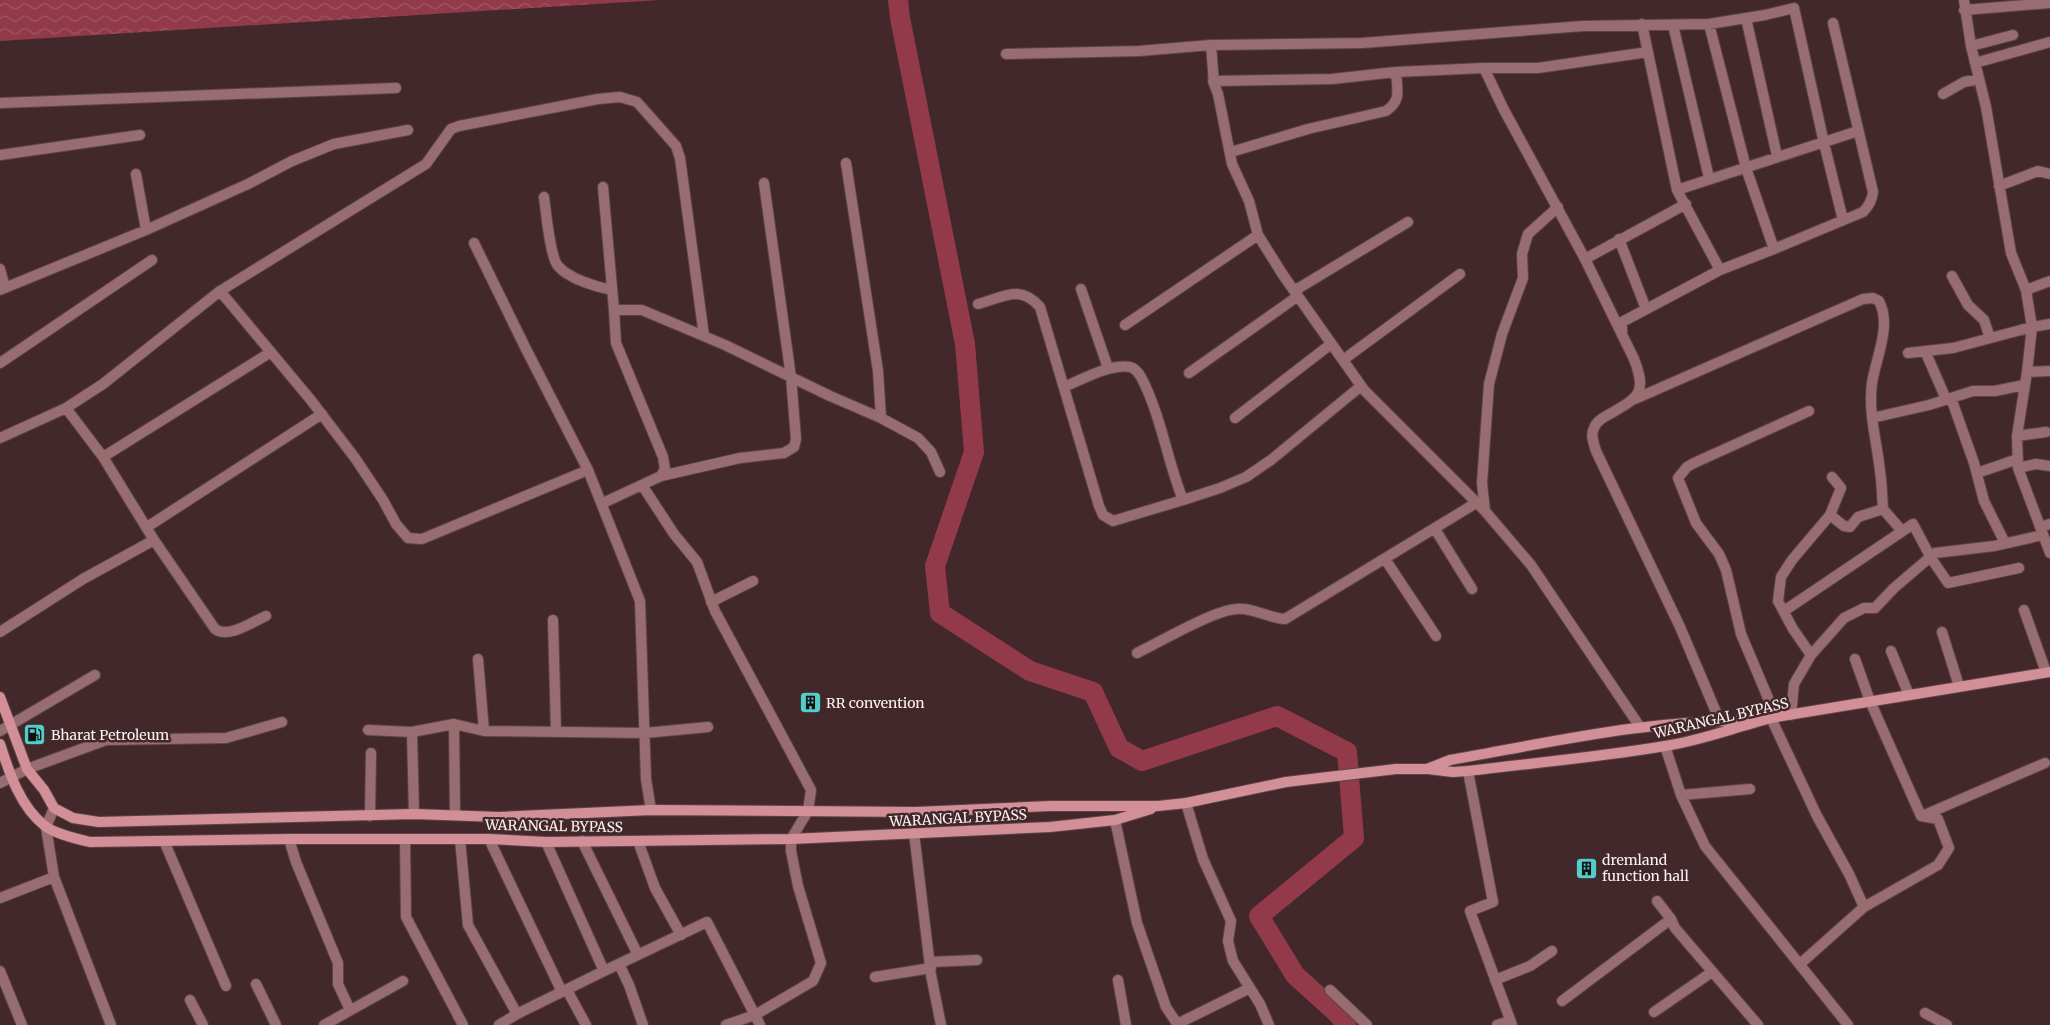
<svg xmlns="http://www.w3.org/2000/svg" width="2050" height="1025" font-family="Merriweather,serif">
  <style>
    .water { fill: url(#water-waves) }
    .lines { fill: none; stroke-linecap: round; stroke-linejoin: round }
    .river { stroke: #92394a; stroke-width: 20 }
    .minor-casing { stroke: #5c4447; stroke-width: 12 }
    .secondary-casing { stroke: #5c4447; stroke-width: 12 }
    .minor { stroke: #986d72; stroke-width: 10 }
    .secondary { stroke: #d28f97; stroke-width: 10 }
    .labels { text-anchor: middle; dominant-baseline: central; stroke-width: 5; stroke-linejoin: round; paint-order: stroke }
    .poi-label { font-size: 14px; fill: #fdf2f3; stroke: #42282b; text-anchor: start }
    .street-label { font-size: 14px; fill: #fdf2f3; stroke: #42282b }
  </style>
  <defs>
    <pattern id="water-waves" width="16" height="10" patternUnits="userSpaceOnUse" patternTransform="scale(1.25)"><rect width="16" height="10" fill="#92394a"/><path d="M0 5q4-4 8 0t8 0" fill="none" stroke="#a25665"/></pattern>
  </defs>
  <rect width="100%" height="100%" fill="#42282b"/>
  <path class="water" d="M 0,0 L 660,0 L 0,41 Z"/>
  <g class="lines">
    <path class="river" d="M 898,0 L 900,18 L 965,344 L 974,452 L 935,566 L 940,613 L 1030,671 L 1093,692 L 1119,748 L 1142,761 L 1277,716 L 1347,752 L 1354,838 L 1259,916 L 1295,975 L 1339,1015 L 1346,1025"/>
    <defs>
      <path id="minor" d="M 1964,0 L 1971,46 L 1986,107 L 2011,253 L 2026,290 L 2032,327 L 2027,372 L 2017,436 L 2018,468 L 2050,553
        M 1964,10 L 2050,3
        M 1746,18 L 1777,156
        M 1642,24 L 1677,190 L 1720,270
        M 1673,25 L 1709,178
        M 1211,45 L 1214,84 L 1218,94 L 1232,164 L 1249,201 L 1258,235 L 1283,275 L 1364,390 L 1485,511 L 1531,565 L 1640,727
        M 1971,46 L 2013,35
        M 1006,54 L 1139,51 L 1211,45 L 1362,43 L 1583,26 L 1709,24 L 1765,15 L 1794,8 L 1824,143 L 1843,220
        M 1975,63 L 2050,42
        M 1484,68 L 1503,108 L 1585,259
        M 1213,81 L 1332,79 L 1396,72 L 1484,68 L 1538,68 L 1648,52
        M 1943,94 L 1964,82 L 1979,79
        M 0,103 L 396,88
        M 1231,152 L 1308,129 L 1386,111 C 1402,100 1397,90 1396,72
        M 0,155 L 140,135
        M 136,174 L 146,230
        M 1999,186 L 2038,171 L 2050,174
        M 603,187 L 614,310
        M 1677,190 L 1858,131
        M 544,197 C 546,211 550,257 558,266 C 569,279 597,287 612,290
        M 1686,204 L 1585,259 L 1634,359 C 1648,395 1637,398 1608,415 C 1602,418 1596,422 1594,428 C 1590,435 1594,444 1596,451 L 1680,627 L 1719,719
        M 1619,239 L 1646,309
        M 474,243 L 526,349 L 588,470 L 640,601 L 646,779 L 651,810
        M 1774,249 L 1863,212 C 1869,206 1872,201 1873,192 L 1833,23
        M 0,269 L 5,288
        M 1952,276 L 1968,305 L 1984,320 L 1990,338
        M 1081,289 L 1108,368
        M 0,290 L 146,230 L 248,184 L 292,161 L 334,144 L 408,130
        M 2026,290 L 2050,281
        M 220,291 L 310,399 L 355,458 L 383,500 L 396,524 L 408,538 L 422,539 L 588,470
        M 1294,291 L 1408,222
        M 978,304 C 1004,297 1020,284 1040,307 L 1099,506 L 1103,515 L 1113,521 L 1183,500
        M 1125,325 L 1258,235
        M 1622,334 L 1622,322 L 1720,270 L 1774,249 L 1746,168 L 1709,24
        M 1925,351 L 1946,399
        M 1908,353 L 1953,348 L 2032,327 L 2050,324
        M 1343,360 L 1460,274
        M 0,363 L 152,260
        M 2027,372 L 2050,371
        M 1189,373 L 1298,296
        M 1064,387 C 1081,380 1111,363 1130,367 C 1135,368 1138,372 1141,377 C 1161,415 1167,460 1183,500 L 1220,488 L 1246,477 L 1271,460 L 1361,386
        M 1951,398 L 1974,463 L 1984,501 L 2005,543
        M 1635,399 L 1863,299 L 1873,298 L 1879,301 C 1892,326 1876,357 1872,383 C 1868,413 1877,442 1880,471 C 1882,484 1882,497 1883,509
        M 881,418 L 918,438 L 931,452 L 940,472
        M 1235,418 L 1331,344
        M 1872,418 L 1929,405 L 1973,391 L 1995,391 L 2024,385
        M 2017,436 L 2046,432
        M 0,438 L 66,408 L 103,384 L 220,291 L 426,164 L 451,129 L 459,126 L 598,99 L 620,97 L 637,102 L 676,146 L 680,158 L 704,336
        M 103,457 L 271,352
        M 2018,468 L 2036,464 L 2050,466
        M 1977,473 L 2018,459
        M 661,476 L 740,458 L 784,453 L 794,447 L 796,439 L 791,377 L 764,183
        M 642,485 L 674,534 L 697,562 L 715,611 L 811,790 L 808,811 L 791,839 L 791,851 L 798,886 L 821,963 L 813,981 L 755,1015 L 726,1025
        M 603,503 L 661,476 L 665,469 L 663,457 L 616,343 L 614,310 L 642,310 L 725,345 L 830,396 L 881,418 L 878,371 L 846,163
        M 1485,511 L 1482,483 L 1489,384 L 1502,334 L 1523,278 L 1522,254 L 1528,234 L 1558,207
        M 1830,515 L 1844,526 L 1850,527 L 1858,517 L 1883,509 L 1902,531
        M 147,527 L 322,414
        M 2040,527 L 2050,524
        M 1435,529 L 1472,589
        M 154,540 L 215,629 C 228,639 252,622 266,616
        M 1385,559 L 1436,636
        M 711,602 L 753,581
        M 2024,610 L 2046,672
        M 1784,611 L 1913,524 L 1931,558 L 1948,583 L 2019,568
        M 553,620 L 556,732
        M 0,632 L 83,579 L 154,540 L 103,457 L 66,408
        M 1942,632 L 1959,686
        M 1891,651 L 1909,695
        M 1137,653 C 1160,642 1212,611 1236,609 C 1252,607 1268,618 1285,619 L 1476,503
        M 1811,655 L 1793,629 L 1778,601 L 1781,577 L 1792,560 L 1830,515 L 1841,488 L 1832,477
        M 478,659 L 484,731 L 645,733 L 708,727
        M 1791,715 L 1794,684 L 1811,655 L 1844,618 L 1864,608 L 1875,608 L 1894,588 L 1935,553 L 1994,546 L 2043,535
        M 1776,717 L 1741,634 L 1726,570 L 1719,554 L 1696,523 L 1678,478 L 1687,467 L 1694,463 L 1809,411
        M 1771,718 L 1817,816 L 1849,874 L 1864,907
        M 454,724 L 455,815
        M 368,730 L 412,732 L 454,724 L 484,731
        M 0,731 L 95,675
        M 412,732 L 414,814
        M 1665,746 L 1681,795 L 1705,846 L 1848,1025
        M 1468,771 L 1493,902 L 1470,911 L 1512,1025
        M 0,783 L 27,769 L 106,740 L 226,738 L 282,722
        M 1681,795 L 1750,789
        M 1186,803 L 1203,859 L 1231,921 L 1228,941 L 1233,961 L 1260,1004 L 1269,1025
        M 54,808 L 46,827 L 54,877 L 111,1025
        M 370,816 L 371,753
        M 1922,816 L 2045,763
        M 1115,820 L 1137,923 L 1166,1007 L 1178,1025
        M 914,833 L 931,975 L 941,1025
        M 289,839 L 296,862 L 338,963 L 338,984 L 350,1010
        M 405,839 L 406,917 L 463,1025
        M 460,839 L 468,925 L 517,1014
        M 489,839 L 562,992
        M 164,841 L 226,986
        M 582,841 L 638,955
        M 638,841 L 655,888 L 681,935
        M 546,842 L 604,971
        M 0,898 L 54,877
        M 1657,901 L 1671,919
        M 930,962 L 977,960
        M 619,964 L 629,985 L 643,1025
        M 1800,964 L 1864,907 L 1938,865 L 1949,848 L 1938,819 L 1921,816 L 1870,701 L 1855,659
        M 0,971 L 22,1025
        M 875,977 L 931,968
        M 1118,980 L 1126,1025
        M 1495,980 L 1530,966 L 1552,951
        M 256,984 L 276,1025
        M 567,990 L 586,1025
        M 1330,990 L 1367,1025
        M 190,1000 L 203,1025
        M 1562,1001 L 1671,919 L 1675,928 L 1758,1025
        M 1654,1012 L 1712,972
        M 1925,1013 L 1947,1025
        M 1177,1024 L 1250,988
        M 324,1025 L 403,981
        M 499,1025 L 517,1014 L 604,971 L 707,922 L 760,1025
        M 1497,1025 L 1510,1021"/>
      <path id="secondary" d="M 0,697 L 27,769 L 44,790 L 54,808 L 73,818 L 99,822 L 414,814 L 499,817 L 651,810 L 916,812 L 1050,806 L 1158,806 L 1186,803 L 1286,782 L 1396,769 L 1427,769 L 1450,760 C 1552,742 1655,718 1759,721
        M 0,744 C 9,772 20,807 45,826 C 55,834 77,839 90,842 L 289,839 L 489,839 L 546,842 L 791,839 L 1050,827 L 1115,820 L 1151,809
        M 1428,769 L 1453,772 L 1468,771 C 1533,763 1600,757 1665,746 C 1704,740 1738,726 1776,717 L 2050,672"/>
    </defs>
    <use href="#minor" class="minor-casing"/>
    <use href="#secondary" class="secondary-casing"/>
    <use href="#minor" class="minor"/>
    <use href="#secondary" class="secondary"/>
  </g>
  <defs>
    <symbol id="building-square" viewBox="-11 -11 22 22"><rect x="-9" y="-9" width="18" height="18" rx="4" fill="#53cdc9" stroke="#42282b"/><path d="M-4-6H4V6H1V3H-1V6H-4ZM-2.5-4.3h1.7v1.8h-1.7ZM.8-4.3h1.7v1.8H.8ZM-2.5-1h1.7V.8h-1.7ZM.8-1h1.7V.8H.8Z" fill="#111"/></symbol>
    <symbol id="fuel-square" viewBox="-11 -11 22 22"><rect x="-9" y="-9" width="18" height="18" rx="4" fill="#53cdc9" stroke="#42282b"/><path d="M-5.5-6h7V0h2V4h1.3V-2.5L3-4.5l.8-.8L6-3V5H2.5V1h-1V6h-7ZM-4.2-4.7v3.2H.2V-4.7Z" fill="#111"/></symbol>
  </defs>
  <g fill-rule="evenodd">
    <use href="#building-square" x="798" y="690" width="25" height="25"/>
    <use href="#fuel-square" x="22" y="722" width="25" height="25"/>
    <use href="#building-square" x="1574" y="856" width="25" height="25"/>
  </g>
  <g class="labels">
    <g class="poi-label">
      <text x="826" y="703">RR convention</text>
      <text x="51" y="735">Bharat Petroleum</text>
      <text x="1602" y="860">dremland<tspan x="1602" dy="16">function hall</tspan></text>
    </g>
    <g class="street-label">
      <text transform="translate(1721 718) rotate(-13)">WARANGAL BYPASS</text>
      <text transform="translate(958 818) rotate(-3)">WARANGAL BYPASS</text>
      <text transform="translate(554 826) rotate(1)">WARANGAL BYPASS</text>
    </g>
  </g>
</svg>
